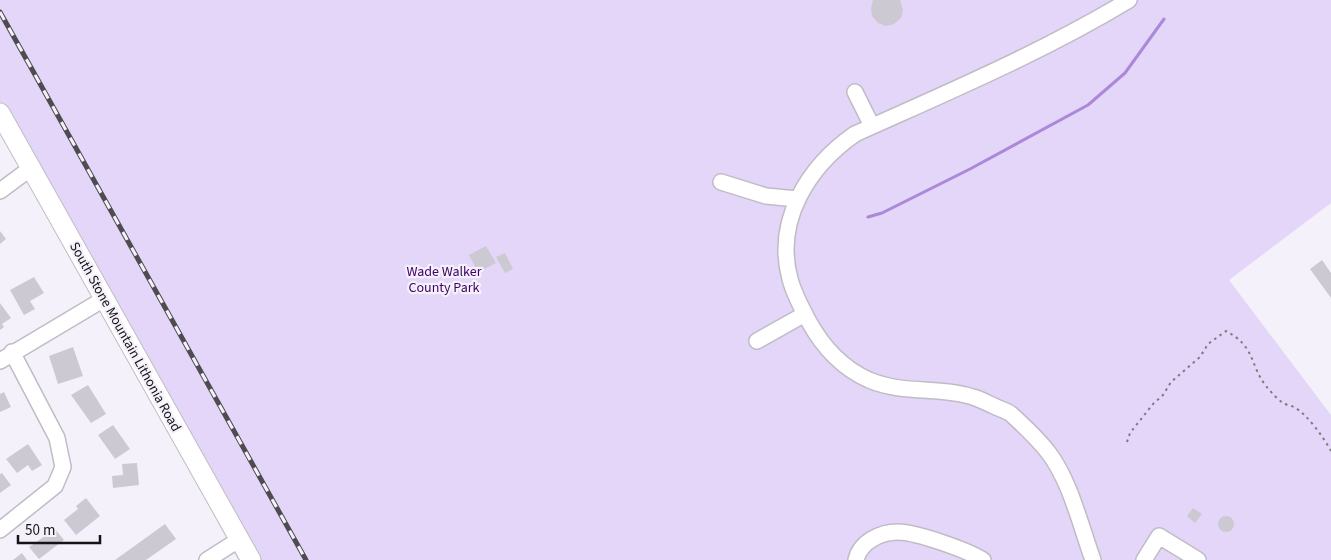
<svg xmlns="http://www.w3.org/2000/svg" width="1331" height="560" font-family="'Source Sans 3',sans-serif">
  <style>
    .green { fill: #e3d6f8 }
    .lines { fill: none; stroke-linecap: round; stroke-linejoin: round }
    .stream { stroke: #ab88d8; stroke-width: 3 }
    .building { fill: #cdc9d2 }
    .minor-casing { stroke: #c0bcc5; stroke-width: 18 }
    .major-casing { stroke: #c0bcc5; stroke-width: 21 }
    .path { stroke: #7d7b81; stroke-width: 2; stroke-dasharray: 2.5 4; stroke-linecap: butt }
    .minor { stroke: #fff; stroke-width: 15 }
    .major { stroke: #fff; stroke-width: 19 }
    .rail-casing { stroke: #4e4c50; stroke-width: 5 }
    .rail { stroke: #f5f1fa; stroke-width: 3; stroke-dasharray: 9; stroke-linecap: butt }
    .labels { text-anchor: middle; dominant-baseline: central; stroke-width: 4.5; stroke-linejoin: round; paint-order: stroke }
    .park-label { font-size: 14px; fill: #3d0366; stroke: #f5f1fa }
    .street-label { font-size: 14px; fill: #141316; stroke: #f5f1fa }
  </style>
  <rect width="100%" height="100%" fill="#f5f1fa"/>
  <path class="green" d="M 0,0 L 1331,0 L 1331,203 L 1229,280 L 1331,415 L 1331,560 L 238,560 L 0,109 Z"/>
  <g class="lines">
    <path class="stream" d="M 868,217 L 882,213 L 970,169 L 1088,105 L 1125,73 L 1164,19"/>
  </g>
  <path class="building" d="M 873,0 L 900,0 L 903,10 L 901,18 L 894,24 L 886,26 L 878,23 L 872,16 L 871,8 Z
    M 0,231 L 6,239 L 0,244 Z
    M 486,246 L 496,263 L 478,272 L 469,255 Z
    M 505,253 L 513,269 L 505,273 L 496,257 Z
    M 1322,260 L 1331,273 L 1331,298 L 1310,269 Z
    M 34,277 L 44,293 L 30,301 L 35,309 L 24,315 L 10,290 Z
    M 0,303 L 11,318 L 2,324 L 4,327 L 0,330 Z
    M 73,347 L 83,376 L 58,384 L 49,356 Z
    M 88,385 L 106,414 L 91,423 L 71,395 Z
    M 4,392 L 11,407 L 0,412 L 0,394 Z
    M 113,425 L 130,449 L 115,459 L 98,435 Z
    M 28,444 L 42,465 L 32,471 L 28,465 L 17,473 L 6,459 Z
    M 137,463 L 139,485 L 113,488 L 112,476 L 123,475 L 122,464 Z
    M 2,473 L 11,485 L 0,493 L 0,474 Z
    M 86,498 L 100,516 L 76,535 L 64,520 L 78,509 L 76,506 Z
    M 1193,508 L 1202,514 L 1195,523 L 1187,516 Z
    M1218 524a8 8 0 1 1 16 0a8 8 0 1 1-16 0Z
    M 165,524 L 176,539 L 146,560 L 115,560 Z
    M 55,529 L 64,540 L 39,559 L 29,547 Z
    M 22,553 L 27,560 L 13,560 Z"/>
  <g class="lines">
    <defs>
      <path id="minor" d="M 855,92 L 872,126
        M 721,182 L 766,196 L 797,199
        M 0,191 L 31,168
        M 757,341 L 805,314
        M 0,361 L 104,299
        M 0,530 L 55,486 L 63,467 L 57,438 L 12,352
        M 207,560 L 240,539
        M 856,560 C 860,542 880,532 898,532 C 916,532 967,550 983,560
        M 1093,560 C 1081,527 1070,480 1048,452 C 1038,439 1023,425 1011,414 C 1006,410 999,409 994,406 C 987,403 980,399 973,397 C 940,386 905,395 869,380 C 842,368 822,346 808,320 C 801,307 794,294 790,279 C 774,220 809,166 855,134 C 948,92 1041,53 1129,0
        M 1144,560 L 1159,536 L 1198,560"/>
      <path id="major" d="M 0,113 L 251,560"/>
    </defs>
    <use href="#minor" class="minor-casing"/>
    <use href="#major" class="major-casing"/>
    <path class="path" d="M 1127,442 L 1130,433 L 1153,404 L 1163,395 L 1171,382 L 1200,357 L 1208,344 L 1226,331 C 1256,347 1249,364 1266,386 C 1271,392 1277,399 1283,403 C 1286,405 1290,405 1294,407 C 1307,414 1324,438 1331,451"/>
    <use href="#minor" class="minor"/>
    <use href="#major" class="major"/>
    <defs>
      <path id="rail" d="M 0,12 L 306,560"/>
    </defs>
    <use href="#rail" class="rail-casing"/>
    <use href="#rail" class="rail"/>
  </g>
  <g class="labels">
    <g class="park-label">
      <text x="444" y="272">Wade Walker<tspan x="444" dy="16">County Park</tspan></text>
    </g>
    <g class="street-label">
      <text transform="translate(125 337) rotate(61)">South Stone Mountain Lithonia Road</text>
    </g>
  </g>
  <path d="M18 535v8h82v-8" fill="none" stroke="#141316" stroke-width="2.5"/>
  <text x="25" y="535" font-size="15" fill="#141316" stroke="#f5f1fa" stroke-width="4" paint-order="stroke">50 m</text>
</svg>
